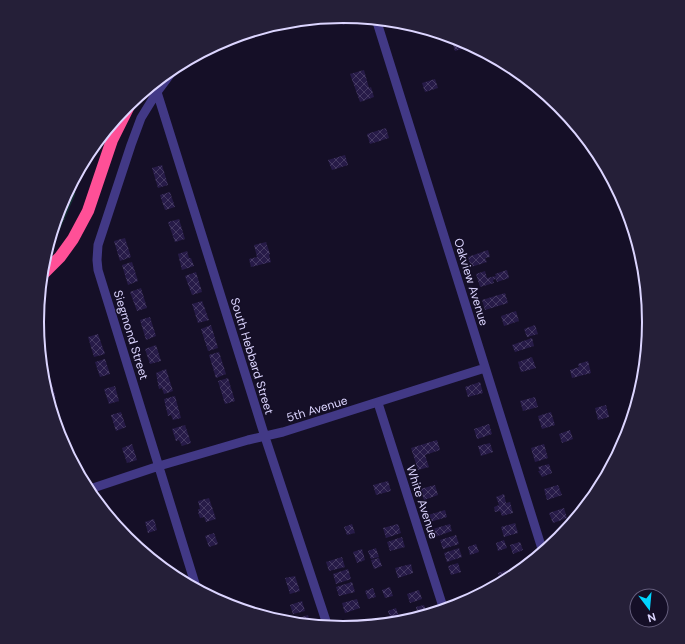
<svg xmlns="http://www.w3.org/2000/svg" width="685" height="644" font-family="'DM Sans',sans-serif">
  <style>
    .forest { fill: url(#forest-crowns) }
    .building { fill: url(#building-cross-hatch) }
    .lines { fill: none; stroke-linecap: round; stroke-linejoin: round }
    .minor { stroke: #423986; stroke-width: 9 }
    .motorway { stroke: #ff5097; stroke-width: 12 }
    .labels { text-anchor: middle; dominant-baseline: central; stroke-width: 3; stroke-linejoin: round; paint-order: stroke }
    .street-label { font-size: 12px; fill: #dcd5ff; stroke: #150f27 }
    .rim { fill: none; stroke: #dcd5ff; stroke-width: 2 }
  </style>
  <defs>
    <pattern id="forest-crowns" width="20" height="18" patternUnits="userSpaceOnUse"><rect width="20" height="18" fill="#123031"/><path d="M2 6a3 3 0 1 1 6 0M12 15a3 3 0 1 1 6 0" fill="none" stroke="#344d50"/></pattern>
    <pattern id="building-cross-hatch" width="8" height="8" patternUnits="userSpaceOnUse"><rect width="8" height="8" fill="#271b48"/><path d="M0 0l8 8M0 8l8-8" fill="none" stroke="#463b63"/></pattern>
  </defs>
  <rect width="100%" height="100%" fill="#150f27"/>
  <path class="forest" d="M 76,175 L 75,195 L 55,241 L 45,253 L 60,205 Z"/>
  <path class="building" d="M 343,16 L 356,17 L 357,21 L 342,25 L 341,22 L 338,23 L 336,17 Z
    M 460,40 L 461,42 L 463,41 L 475,48 L 466,51 L 465,48 L 455,51 L 452,42 Z
    M 364,70 L 369,88 L 371,87 L 374,97 L 360,102 L 350,74 Z
    M 435,79 L 438,88 L 425,92 L 422,83 Z
    M 386,128 L 389,138 L 370,144 L 367,134 Z
    M 345,155 L 348,165 L 332,170 L 328,160 Z
    M 162,165 L 168,185 L 158,188 L 152,168 Z
    M 170,192 L 175,207 L 165,210 L 160,195 Z
    M 179,219 L 185,239 L 175,242 L 168,222 Z
    M 125,238 L 131,257 L 120,261 L 114,241 Z
    M 266,242 L 270,254 L 269,255 L 271,262 L 251,267 L 249,259 L 257,257 L 254,245 Z
    M 488,250 L 490,257 L 485,258 L 487,262 L 471,267 L 468,257 Z
    M 187,251 L 189,258 L 191,258 L 194,266 L 182,270 L 178,254 Z
    M 132,262 L 138,281 L 128,285 L 122,265 Z
    M 507,270 L 509,278 L 497,282 L 496,279 L 493,280 L 494,283 L 480,287 L 476,274 L 485,271 L 487,278 L 496,276 L 495,274 Z
    M 196,272 L 202,292 L 192,295 L 185,276 Z
    M 141,288 L 147,308 L 137,311 L 130,292 Z
    M 505,293 L 508,303 L 485,310 L 482,300 Z
    M 202,301 L 209,320 L 198,323 L 192,304 Z
    M 516,311 L 519,321 L 504,326 L 501,316 Z
    M 150,317 L 156,336 L 146,340 L 140,320 Z
    M 211,325 L 218,348 L 208,351 L 201,329 Z
    M 535,325 L 538,334 L 527,337 L 524,329 Z
    M 98,334 L 105,354 L 94,357 L 88,337 Z
    M 532,338 L 534,346 L 515,352 L 512,345 Z
    M 156,345 L 161,361 L 150,364 L 145,349 Z
    M 219,352 L 226,374 L 216,378 L 209,355 Z
    M 532,357 L 536,368 L 521,372 L 518,362 Z
    M 105,359 L 110,374 L 100,377 L 95,362 Z
    M 588,361 L 591,373 L 572,378 L 570,370 L 579,367 L 578,364 Z
    M 166,369 L 173,391 L 164,394 L 162,388 L 159,389 L 156,373 Z
    M 50,378 L 56,398 L 48,400 L 42,380 Z
    M 228,378 L 235,401 L 225,404 L 218,381 Z
    M 480,382 L 483,393 L 468,397 L 465,387 Z
    M 115,386 L 119,401 L 109,404 L 104,389 Z
    M 175,396 L 181,418 L 173,420 L 171,415 L 168,416 L 164,399 Z
    M 535,397 L 538,407 L 523,411 L 520,401 Z
    M 606,405 L 609,417 L 598,420 L 595,408 Z
    M 121,412 L 126,427 L 116,431 L 111,415 Z
    M 551,412 L 555,425 L 542,429 L 538,416 Z
    M 489,424 L 492,434 L 477,439 L 474,429 Z
    M 185,425 L 191,443 L 182,446 L 179,440 L 176,441 L 172,429 Z
    M 570,430 L 573,439 L 562,443 L 559,434 Z
    M 67,436 L 72,451 L 67,452 L 59,438 Z
    M 437,440 L 440,450 L 425,455 L 429,467 L 418,470 L 411,448 Z
    M 490,443 L 493,452 L 481,456 L 478,446 Z
    M 132,444 L 137,460 L 127,463 L 122,448 Z
    M 544,444 L 548,458 L 535,462 L 531,448 Z
    M 76,461 L 82,478 L 81,479 L 72,462 Z
    M 549,464 L 552,473 L 542,477 L 538,471 L 540,471 L 538,467 Z
    M 388,481 L 391,491 L 376,495 L 373,485 Z
    M 435,485 L 438,495 L 424,500 L 420,489 Z
    M 558,485 L 562,495 L 547,500 L 544,489 Z
    M 504,494 L 506,503 L 510,502 L 513,513 L 502,516 L 500,511 L 495,512 L 494,507 L 499,505 L 496,497 Z
    M 209,498 L 216,519 L 206,522 L 204,517 L 200,518 L 198,512 L 199,512 L 198,509 L 200,509 L 198,501 Z
    M 564,508 L 567,518 L 553,523 L 549,513 Z
    M 445,510 L 447,517 L 430,522 L 428,515 Z
    M 154,519 L 157,530 L 148,533 L 145,522 Z
    M 515,523 L 518,533 L 504,537 L 501,527 Z
    M 352,524 L 355,533 L 347,535 L 344,527 Z
    M 398,524 L 401,533 L 386,538 L 383,528 Z
    M 450,524 L 452,531 L 435,537 L 433,529 Z
    M 214,533 L 218,544 L 209,547 L 205,536 Z
    M 456,535 L 459,544 L 443,549 L 440,540 Z
    M 402,537 L 405,547 L 390,551 L 387,542 Z
    M 504,540 L 507,548 L 498,551 L 496,543 Z
    M 520,542 L 523,550 L 513,554 L 510,545 Z
    M 476,544 L 479,552 L 470,555 L 468,547 Z
    M 376,548 L 379,557 L 371,559 L 368,551 Z
    M 459,548 L 462,557 L 447,562 L 444,553 Z
    M 362,549 L 365,560 L 357,563 L 353,552 Z
    M 342,557 L 345,567 L 329,571 L 326,562 Z
    M 379,558 L 382,566 L 374,569 L 371,560 Z
    M 458,563 L 461,572 L 451,575 L 448,566 Z
    M 411,564 L 413,573 L 398,578 L 395,568 Z
    M 348,569 L 351,579 L 336,584 L 333,574 Z
    M 506,570 L 509,579 L 500,581 L 498,573 Z
    M 295,576 L 300,591 L 290,594 L 285,578 Z
    M 352,582 L 355,592 L 339,596 L 336,587 Z
    M 390,587 L 393,596 L 385,598 L 382,590 Z
    M 373,588 L 376,597 L 368,599 L 365,591 Z
    M 419,590 L 422,599 L 410,603 L 407,594 Z
    M 357,599 L 360,608 L 345,613 L 342,603 Z
    M 302,601 L 305,611 L 293,614 L 290,605 Z
    M 424,605 L 427,613 L 414,617 L 413,613 L 417,611 L 416,607 Z
    M 396,608 L 399,617 L 391,620 L 388,611 Z
    M 308,615 L 311,625 L 300,624 L 298,618 Z"/>
  <g class="lines">
    <path class="minor" d="M 376,19 L 543,552
      M 177,65 L 157,92 L 141,118 L 131,145 L 98,245 L 97,260 L 98,270 L 197,590
      M 157,92 L 265,437 L 328,627
      M 378,403 L 444,610
      M 87,490 L 159,466 L 248,440 L 283,432 L 485,368"/>
    <path class="motorway" d="M 41,276 L 60,257 L 73,239 L 88,211 L 112,140 L 131,102"/>
  </g>
  <g class="labels">
    <g class="street-label">
      <text transform="translate(471 282) rotate(73)">Oakview Avenue</text>
      <text transform="translate(131 335) rotate(73)">Siegmond Street</text>
      <text transform="translate(252 356) rotate(73)">South Hebbard Street</text>
      <text transform="translate(317 409) rotate(-17)">5th Avenue</text>
      <text transform="translate(422 502) rotate(72)">White Avenue</text>
    </g>
  </g>
  <path d="M0 0H685V644H0ZM44 322a299 299 0 1 1 598 0a299 299 0 1 1-598 0Z" fill="#251f38" fill-rule="evenodd"/>
  <path class="rim" d="M44 322a299 299 0 1 1 598 0a299 299 0 1 1-598 0Z"/>
  <g transform="translate(649 608) rotate(164)"><circle r="19" fill="#150f27" stroke="#655e7d"/>
  <path d="M0-3L7 15L0 10L-7 15Z" fill="#01d4ff"/>
  <text y="-6" font-size="11" font-weight="bold" text-anchor="middle" fill="#dcd5ff">N</text>
  </g>
</svg>
